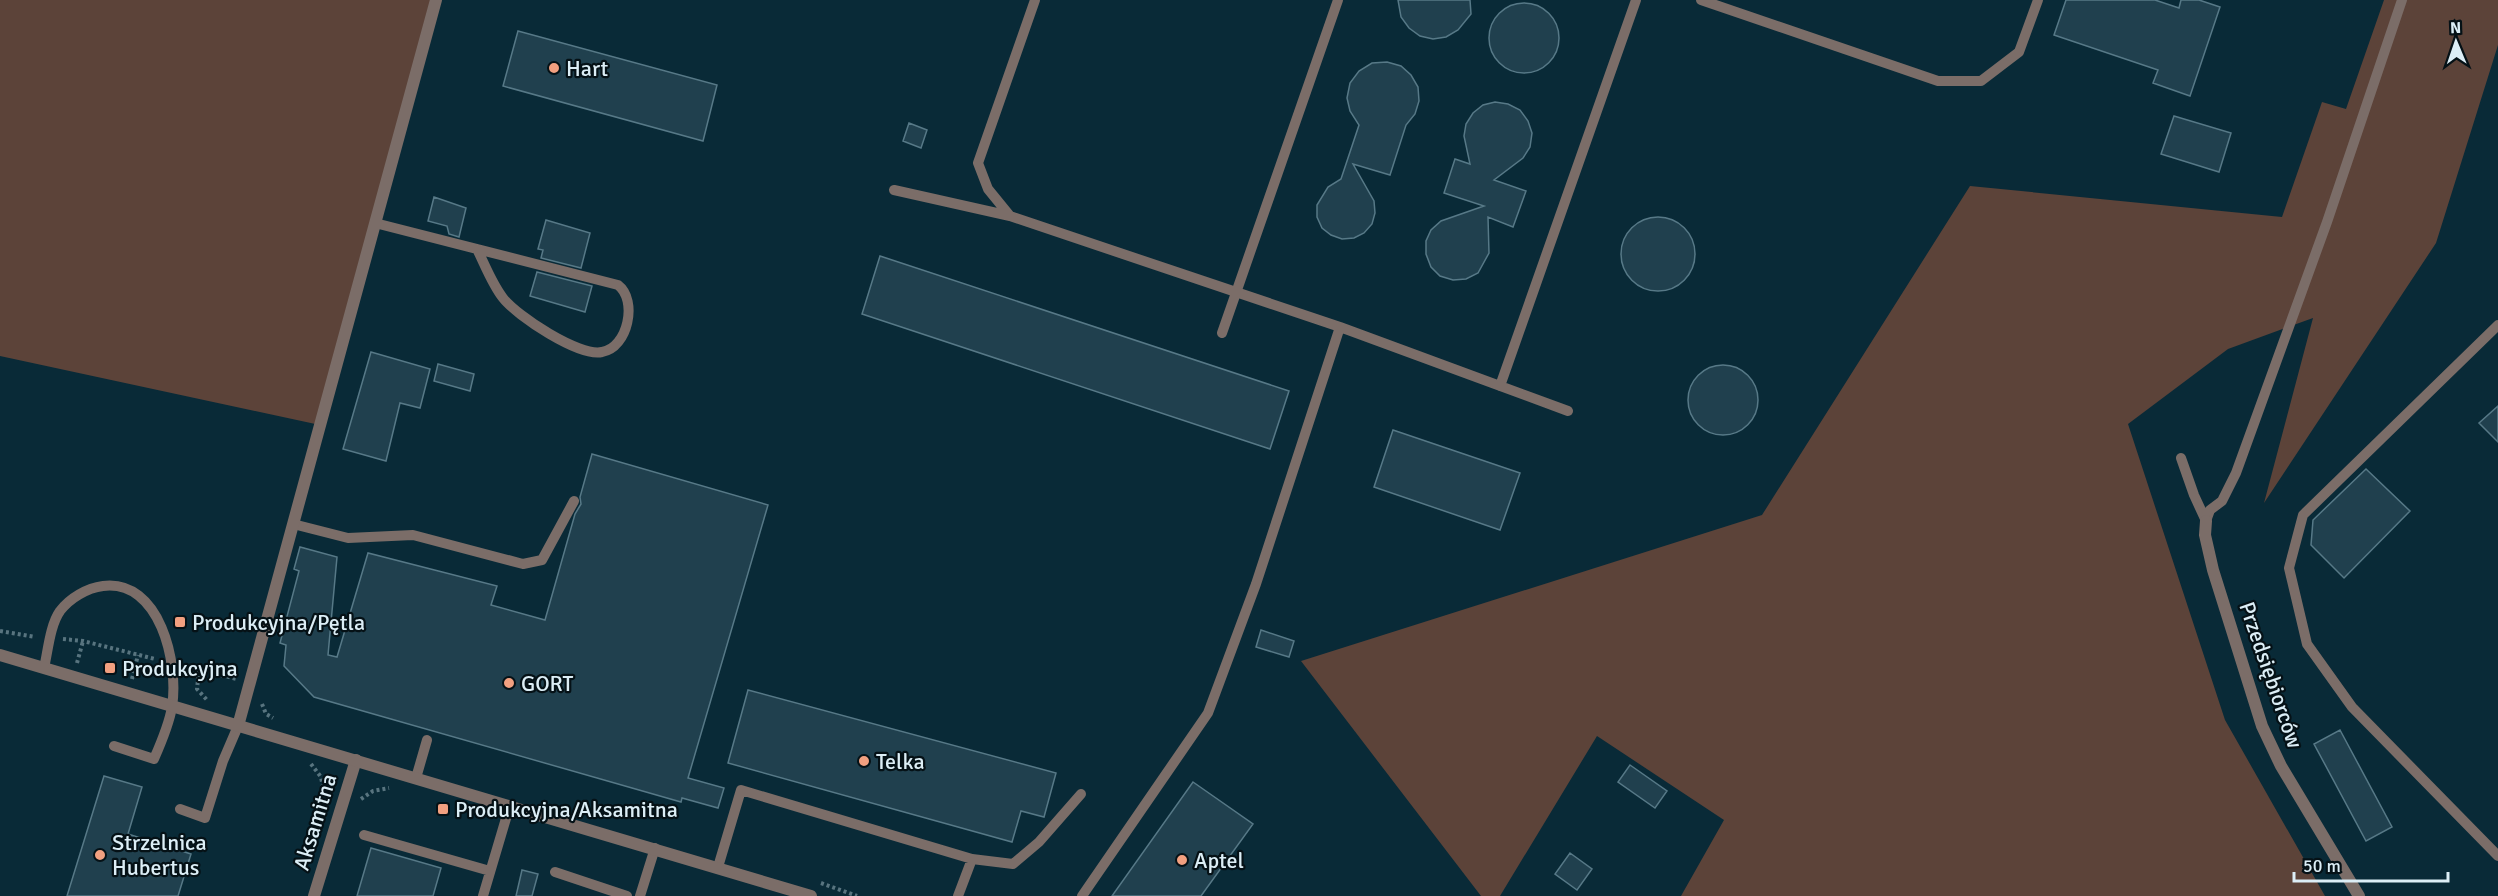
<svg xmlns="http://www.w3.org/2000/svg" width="2498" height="896" font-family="Signika,sans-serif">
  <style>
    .green { fill: #5c4339 }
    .building { fill: #20404e; stroke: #577987; stroke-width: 1.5 }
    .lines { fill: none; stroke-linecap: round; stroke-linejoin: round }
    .path { stroke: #58747f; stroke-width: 4; stroke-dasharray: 3 3; stroke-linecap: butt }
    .service { stroke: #7b6d68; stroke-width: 10 }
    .minor { stroke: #7b6d68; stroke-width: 12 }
    .tertiary { stroke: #7b6d68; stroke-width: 12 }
    .poi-dot { fill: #f2a080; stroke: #051116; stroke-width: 2 }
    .labels { text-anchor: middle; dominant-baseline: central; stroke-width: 4.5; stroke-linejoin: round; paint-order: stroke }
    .poi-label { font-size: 22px; fill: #dceef6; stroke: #051116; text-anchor: start }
    .street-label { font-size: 22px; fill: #dceef6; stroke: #051116 }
  </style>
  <rect width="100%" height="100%" fill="#092a37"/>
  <path class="green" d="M 0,0 L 435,0 L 320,425 L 0,356 Z
    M 2384,0 L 2498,0 L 2498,45 L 2436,243 L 2264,503 L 2313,318 L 2228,349 L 2128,424 L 2225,720 L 2325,896 L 1681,896 L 1724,820 L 1597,736 L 1500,896 L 1481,896 L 1301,661 L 1762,515 L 1970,186 L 2282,217 L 2322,102 L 2346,109 Z"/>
  <path class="building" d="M 1398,0 L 1470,0 L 1471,14 L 1458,30 L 1446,37 L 1433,39 L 1420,36 L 1409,28 L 1401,17 Z
    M 2066,0 L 2155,0 L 2179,8 L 2181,0 L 2199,0 L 2220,7 L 2190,96 L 2153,83 L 2158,70 L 2054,35 Z
    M1489 38a35 35 0 1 1 70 0a35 35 0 1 1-70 0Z
    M 518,31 L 717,85 L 703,141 L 503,86 Z
    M 1387,62 L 1401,66 L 1411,75 L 1418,87 L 1419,101 L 1415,114 L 1406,125 L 1390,175 L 1353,164 L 1374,201 L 1375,213 L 1372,224 L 1364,233 L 1354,238 L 1342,239 L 1331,235 L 1322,228 L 1317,217 L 1317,205 L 1328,187 L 1341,179 L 1359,125 L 1350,111 L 1347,98 L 1350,83 L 1359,71 L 1372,63 Z
    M 1495,102 L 1508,104 L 1520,110 L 1528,121 L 1532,133 L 1530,147 L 1523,158 L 1494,180 L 1526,191 L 1513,227 L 1488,217 L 1489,253 L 1478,273 L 1466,279 L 1453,280 L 1440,276 L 1431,267 L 1426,254 L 1426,241 L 1431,230 L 1441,221 L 1484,206 L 1444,193 L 1455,159 L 1470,164 L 1464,136 L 1466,124 L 1473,113 L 1483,105 Z
    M 2174,116 L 2231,133 L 2219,172 L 2161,154 Z
    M 909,123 L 927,130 L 921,148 L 903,141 Z
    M 434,197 L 466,208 L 459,237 L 449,234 L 447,226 L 428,221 Z
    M1621 254a37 37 0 1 1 74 0a37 37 0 1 1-74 0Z
    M 546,220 L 590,233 L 581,268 L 541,258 L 543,250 L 538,249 Z
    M 880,256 L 1289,391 L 1270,449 L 862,314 Z
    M 537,272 L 592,286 L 585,312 L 530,296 Z
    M 371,352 L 430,369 L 420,408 L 400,403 L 386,461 L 343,449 Z
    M 438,364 L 474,374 L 470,391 L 434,381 Z
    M1688 400a35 35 0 1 1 70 0a35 35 0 1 1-70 0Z
    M 2498,406 L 2498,442 L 2479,423 Z
    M 1393,430 L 1520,473 L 1500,530 L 1374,487 Z
    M 592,454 L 768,505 L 688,778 L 724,788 L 718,808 L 682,798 L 681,802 L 314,697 L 284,666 L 286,645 L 280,643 L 299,571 L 294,569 L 300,547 L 337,557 L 328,655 L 337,657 L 368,553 L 497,586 L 491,605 L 545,620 L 575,514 L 581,504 L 580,497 Z
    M 2366,469 L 2410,511 L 2344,578 L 2311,545 L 2313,520 Z
    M 1261,630 L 1294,641 L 1289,657 L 1256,647 Z
    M 748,690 L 1056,773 L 1044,817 L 1021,811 L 1012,842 L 728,763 Z
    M 2340,730 L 2392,827 L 2366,841 L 2314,744 Z
    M 1630,765 L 1667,791 L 1655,808 L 1618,782 Z
    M 104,776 L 142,787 L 128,834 L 191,854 L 178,896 L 67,896 Z
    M 1193,782 L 1253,824 L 1201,896 L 1112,896 Z
    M 371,848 L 441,868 L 433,896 L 357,896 Z
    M 1570,853 L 1592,869 L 1577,890 L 1555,874 Z
    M 522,870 L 538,874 L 532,896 L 516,896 Z"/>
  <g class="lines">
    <path class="path" d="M 0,631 L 35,637
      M 63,639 L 83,641 L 155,659
      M 77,663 L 83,641
      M 186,667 L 237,679
      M 199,670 L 197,689 L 208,701
      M 132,679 L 138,655
      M 262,704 L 266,714 L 273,718
      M 311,764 L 321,777 L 323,787 L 331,789
      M 361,799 L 373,791 L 389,788
      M 821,883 L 857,896"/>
    <path class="service" d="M 1701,0 L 1938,81 L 1981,81 L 2019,52 L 2038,0
      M 894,190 L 1010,216 L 1340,327
      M 1010,216 L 988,189 L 978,163 L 1035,0
      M 375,223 L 618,285 C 638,300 628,348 602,352 C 579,357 517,316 503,298 C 492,284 485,265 477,249
      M 2498,325 L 2303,515 L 2289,568 L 2307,644 L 2352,707 L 2498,856
      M 1222,333 L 1338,0
      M 1500,386 L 1636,0
      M 2181,458 L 2194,495 L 2206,521
      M 2206,521 L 2210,510 L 2222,501 L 2236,473 L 2327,222 L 2402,0
      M 293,524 L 348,538 L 413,535 L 523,564 L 542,560 L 574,501
      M 44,668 C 48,651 50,625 60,611 C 70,598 87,588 103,586 C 160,579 179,663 172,707 C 169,725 161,743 154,759 L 114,746
      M 416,778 L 427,740
      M 180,809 L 205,818 L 223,761 L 238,726
      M 364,835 L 490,871
      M 718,867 L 741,790 L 972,859 L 1013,864 L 1039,842 L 1081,794
      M 555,872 L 627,896
      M 483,896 L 510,805
      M 640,896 L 655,848
      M 958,896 L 972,859
      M 1082,896 L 1208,713 L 1256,584 L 1340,327 L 1568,411"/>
    <path class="minor" d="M 2206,521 L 2205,535 L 2213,570 L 2262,726 L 2281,766 L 2359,896
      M 238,726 L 436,0
      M 314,896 L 356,760"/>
    <path class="tertiary" d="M 0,655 L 811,896"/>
  </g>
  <g class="poi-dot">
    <circle cx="554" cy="68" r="6"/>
    <rect x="174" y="616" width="12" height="12" rx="3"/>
    <rect x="104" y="662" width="12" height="12" rx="3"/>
    <circle cx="509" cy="683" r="6"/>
    <circle cx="864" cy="761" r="6"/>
    <rect x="437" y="803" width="12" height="12" rx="3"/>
    <circle cx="100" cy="855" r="6"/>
    <circle cx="1182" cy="860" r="6"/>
  </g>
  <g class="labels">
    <g class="poi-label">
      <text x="566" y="68">Hart</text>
      <text x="192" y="622">Produkcyjna/Pętla</text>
      <text x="122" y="668">Produkcyjna</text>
      <text x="521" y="683">GORT</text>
      <text x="876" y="761">Telka</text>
      <text x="455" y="809">Produkcyjna/Aksamitna</text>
      <text x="112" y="842">Strzelnica<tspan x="112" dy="25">Hubertus</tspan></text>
      <text x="1194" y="860">Aptel</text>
    </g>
    <g class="street-label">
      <text transform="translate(2271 675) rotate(71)">Przedsiębiorców</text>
      <text transform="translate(315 822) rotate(-73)">Aksamitna</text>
    </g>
  </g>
  <g transform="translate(2456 42) rotate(358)" stroke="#051116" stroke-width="4.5" paint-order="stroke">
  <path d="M0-4.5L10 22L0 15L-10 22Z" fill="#dceef6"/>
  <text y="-9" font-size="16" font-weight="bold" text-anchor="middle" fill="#dceef6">N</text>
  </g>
  <path d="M2294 872v9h154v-9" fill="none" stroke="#dceef6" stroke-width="3"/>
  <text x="2303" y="872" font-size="18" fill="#dceef6" stroke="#051116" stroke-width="4.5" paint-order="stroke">50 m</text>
</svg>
